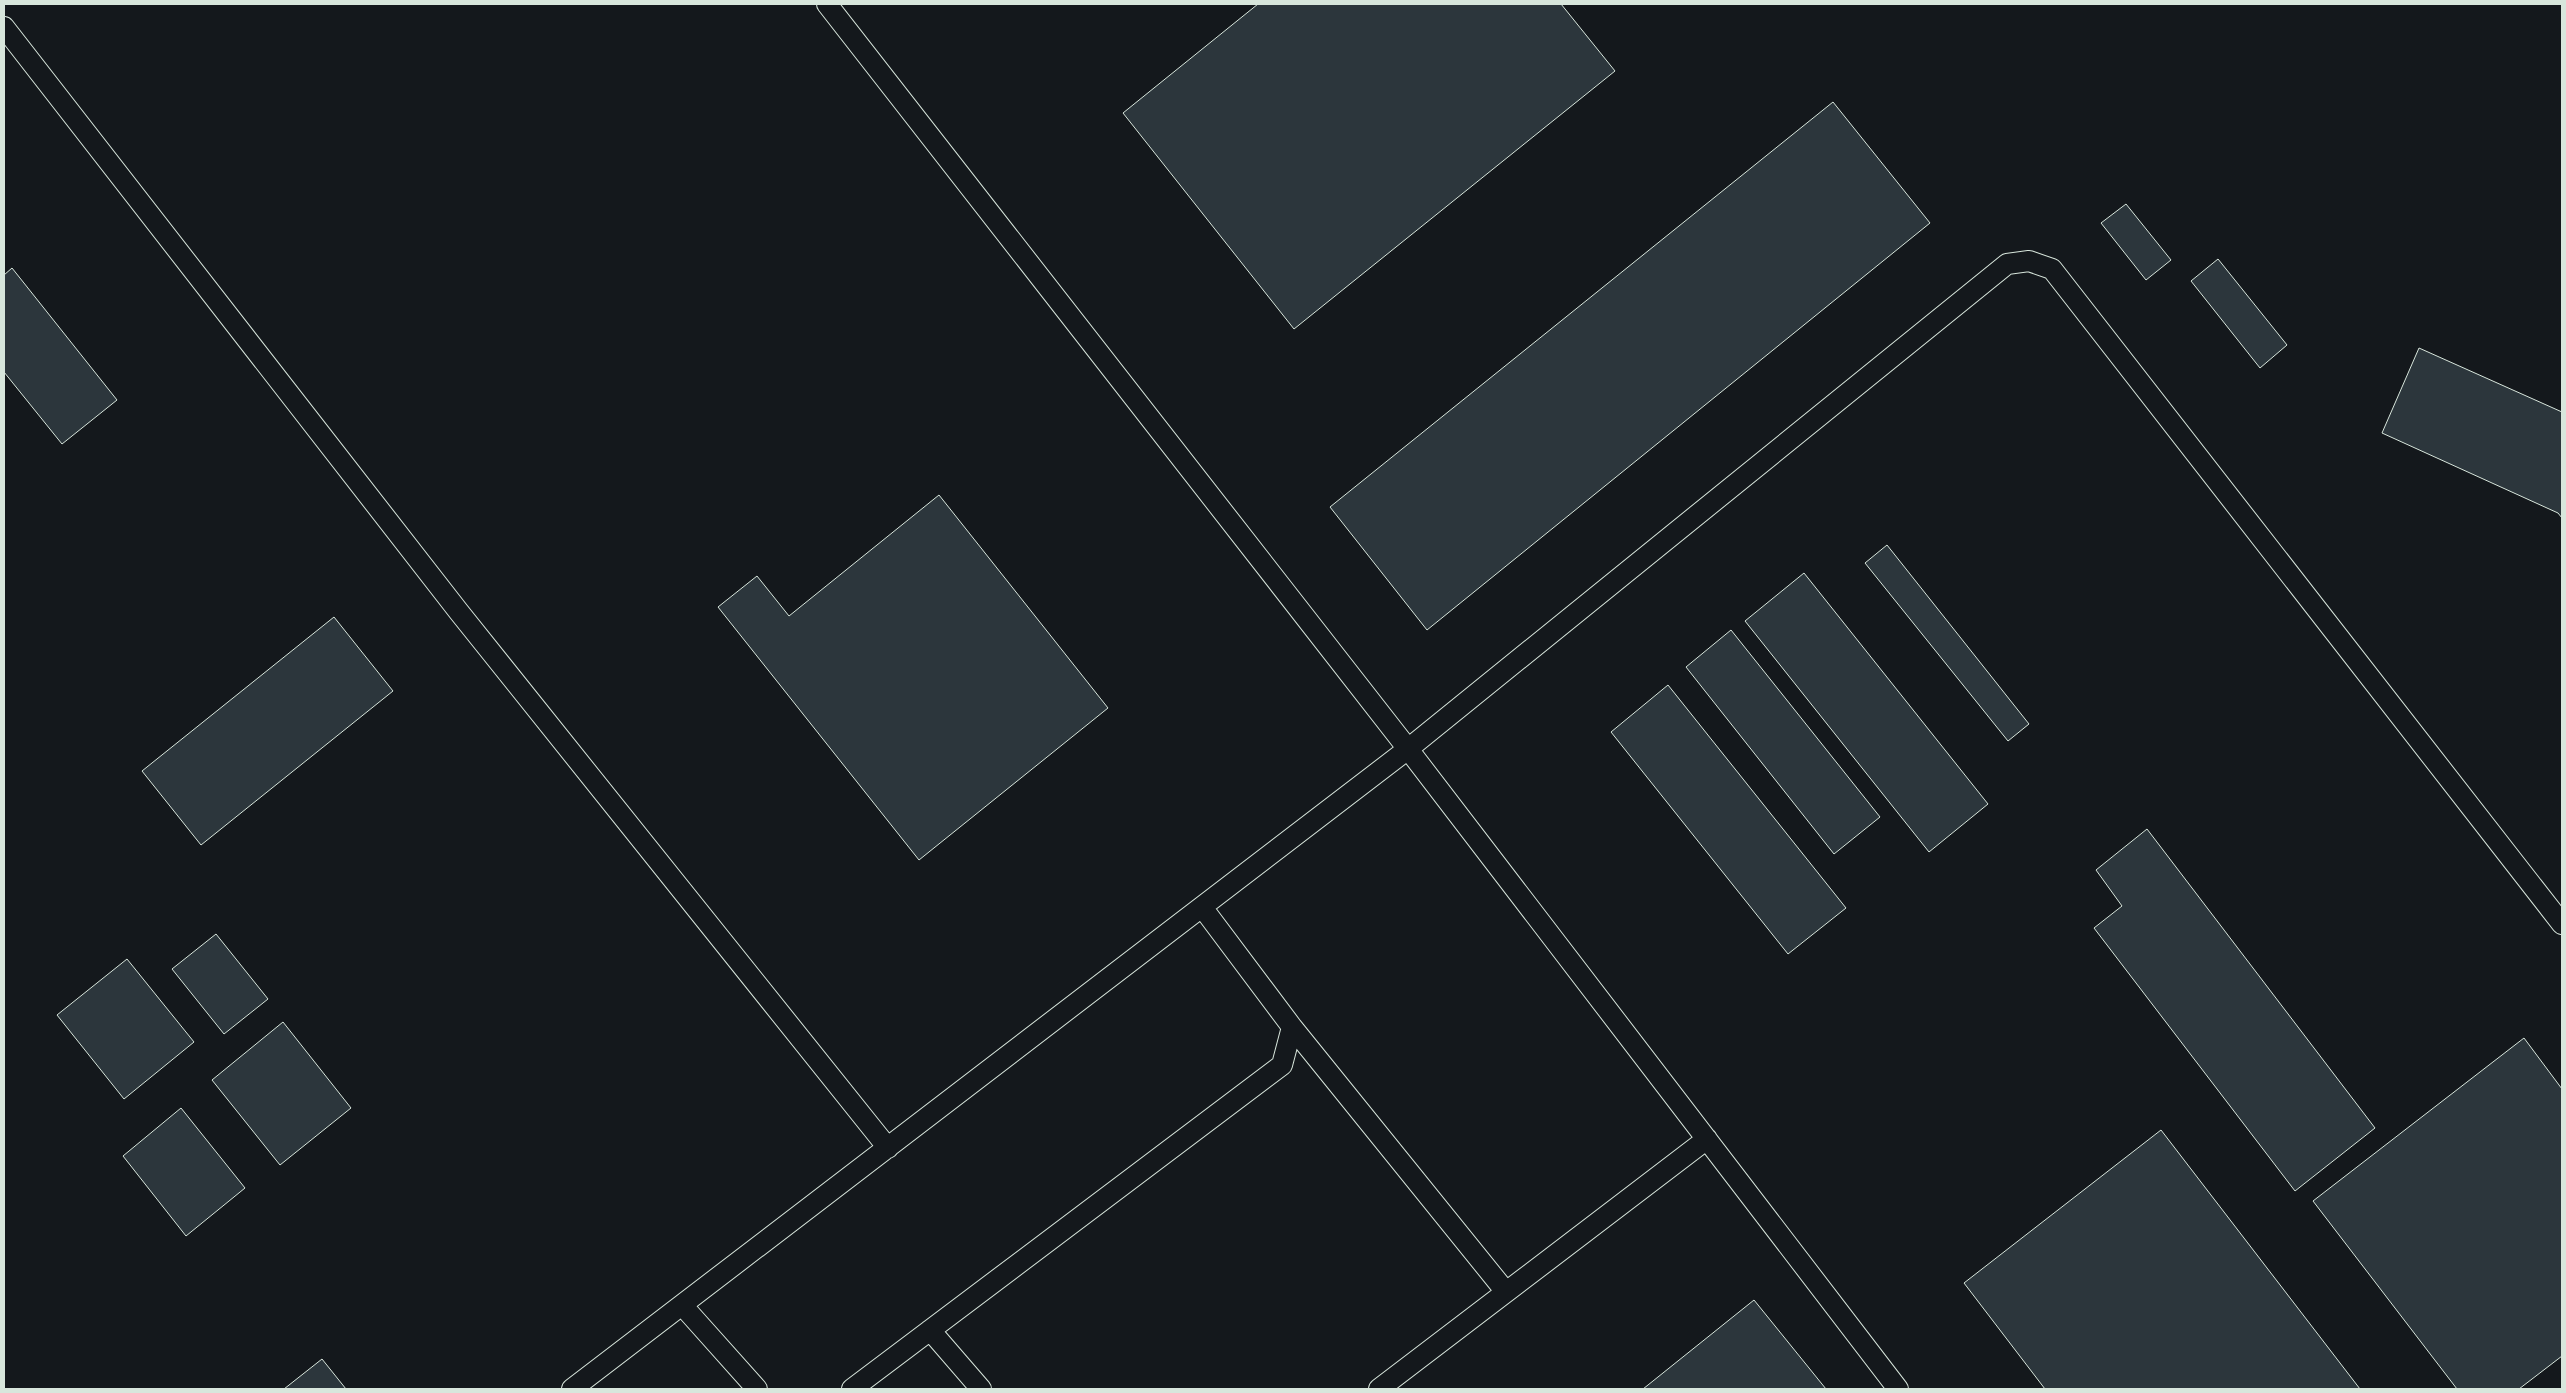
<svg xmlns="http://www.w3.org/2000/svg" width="2566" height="1393" font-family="'DejaVu Sans',sans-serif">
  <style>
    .building { fill: #2c363c; stroke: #d8e6dc }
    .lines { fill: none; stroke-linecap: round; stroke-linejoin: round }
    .service-casing { stroke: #d8e6dc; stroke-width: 22 }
    .service { stroke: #14181c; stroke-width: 20 }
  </style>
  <rect width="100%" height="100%" fill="#14181c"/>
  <path class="building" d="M 1258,4 L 1561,4 L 1615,71 L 1294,329 L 1123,113 Z
    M 1833,102 L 1930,223 L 1427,630 L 1330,507 Z
    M 2126,204 L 2171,260 L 2146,280 L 2101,223 Z
    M 2218,259 L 2287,345 L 2260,368 L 2191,281 Z
    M 12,268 L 117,400 L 62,444 L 4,372 L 4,275 Z
    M 2419,348 L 2562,412 L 2562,518 L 2558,513 L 2382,433 Z
    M 939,495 L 1108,708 L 919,860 L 718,607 L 757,576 L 789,616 Z
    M 1887,545 L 2029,724 L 2008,741 L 1865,563 Z
    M 1804,573 L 1988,804 L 1929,852 L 1745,621 Z
    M 334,617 L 393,691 L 201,845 L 142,771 Z
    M 1731,630 L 1880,817 L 1834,854 L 1686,667 Z
    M 1668,685 L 1846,908 L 1788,954 L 1611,732 Z
    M 2147,829 L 2375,1128 L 2295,1191 L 2094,928 L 2122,906 L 2096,870 Z
    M 216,934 L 268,999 L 224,1034 L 172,969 Z
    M 127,959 L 194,1042 L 124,1099 L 57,1015 Z
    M 283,1022 L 351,1108 L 280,1165 L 212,1080 Z
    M 2524,1038 L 2562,1089 L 2562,1356 L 2519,1389 L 2457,1389 L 2313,1201 Z
    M 181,1108 L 245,1188 L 186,1236 L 123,1156 Z
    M 2161,1130 L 2360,1389 L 2045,1389 L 1964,1283 Z
    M 1754,1300 L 1826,1389 L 1643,1389 Z
    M 322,1359 L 346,1389 L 284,1389 Z"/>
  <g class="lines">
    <defs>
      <path id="service" d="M 827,4 L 1408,749 L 1898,1389
        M 4,27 L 459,612 L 888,1148
        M 1292,1027 L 1506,1292
        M 682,1305 L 757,1389
        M 930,1330 L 981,1389
        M 572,1389 L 1408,749 L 2007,264 L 2029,261 L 2052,269 L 2562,924
        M 852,1389 L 1282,1065 L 1292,1027 L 1202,907
        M 1379,1389 L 1707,1139"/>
    </defs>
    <use href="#service" class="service-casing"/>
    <use href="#service" class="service"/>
  </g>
  <rect width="2566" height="1393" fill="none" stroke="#d8e6dc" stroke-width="10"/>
</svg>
